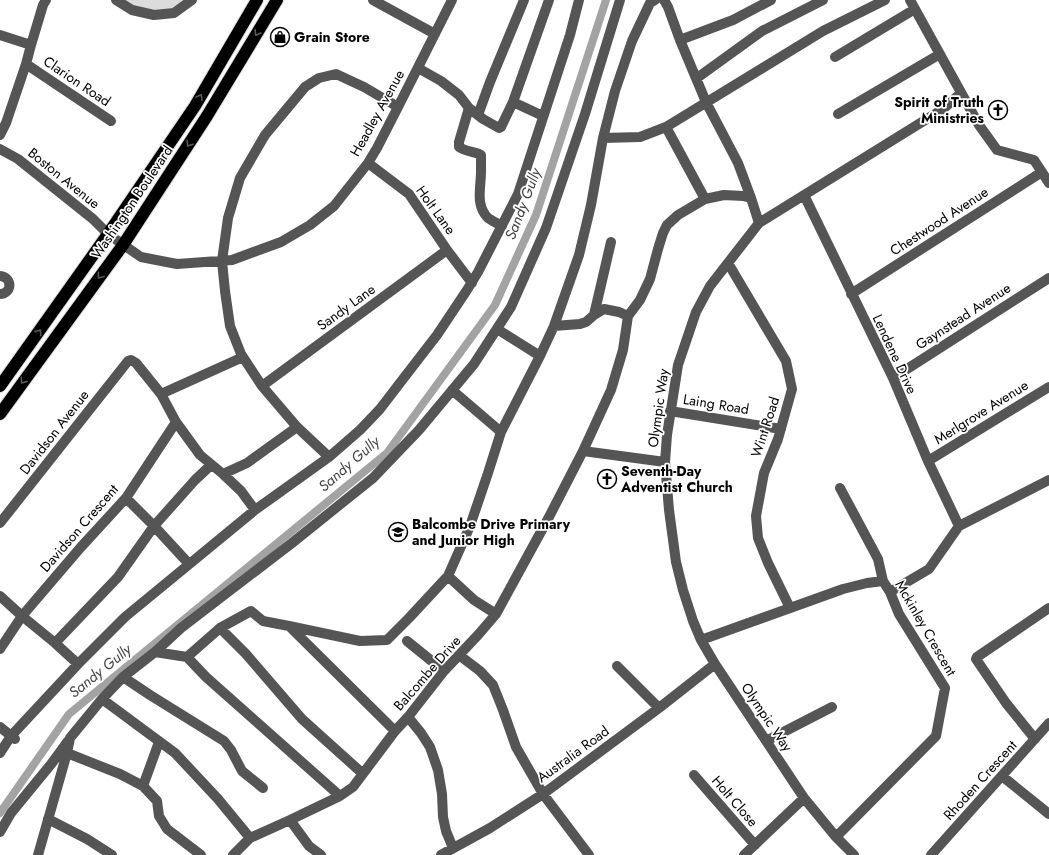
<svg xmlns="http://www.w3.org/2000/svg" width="1049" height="855" font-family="Jost,sans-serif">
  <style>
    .green { fill: #dcdcdc }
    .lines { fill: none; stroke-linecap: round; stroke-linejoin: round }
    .canal { stroke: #a3a3a3; stroke-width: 8 }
    .highway-casing { stroke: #dbdbdb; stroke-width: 14 }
    .minor { stroke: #555; stroke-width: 10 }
    .highway { stroke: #000; stroke-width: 12 }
    .oneway { stroke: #595959 }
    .labels { text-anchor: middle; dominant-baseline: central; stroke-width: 3.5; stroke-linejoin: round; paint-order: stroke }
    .poi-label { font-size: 14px; font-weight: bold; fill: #000; stroke: #fff; text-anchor: start }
    .street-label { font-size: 14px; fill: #000; stroke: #fff }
    .water-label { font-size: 15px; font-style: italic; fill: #444; stroke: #fff }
  </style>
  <rect width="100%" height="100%" fill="#fff"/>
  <path class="green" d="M 116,0 L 192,0 L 174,13 L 154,15 Z"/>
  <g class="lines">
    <path class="canal" d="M 0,813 L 69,714 L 387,453 L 495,305 L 536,215 L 606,0"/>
    <defs>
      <path id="highway" d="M 0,386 L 108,234 L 195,106 L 257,0
        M 0,414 L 123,245 L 207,116 L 277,0"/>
    </defs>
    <use href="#highway" class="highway-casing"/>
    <path class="minor" d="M 116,0 L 132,10 L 154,15 L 174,13 L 192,0
      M 373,0 L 435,34
      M 664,0 L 668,7 L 680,40 L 706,102 L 738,163 L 751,198
      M 910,0 L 979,125 L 997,150 L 1034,160 L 1049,183
      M 0,35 L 31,45
      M 680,40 L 733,20 L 771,0
      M 835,57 L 915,9
      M 26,64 L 111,121
      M 418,68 L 441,81 L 459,95 L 469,108 L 483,119 L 499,128 L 501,127 L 513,102 L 549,0
      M 697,78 L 762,31 L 823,0
      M 513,102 L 543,116
      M 469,108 L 459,142 L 459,147 C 466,152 474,151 481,155 C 481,161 481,166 481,172 C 481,187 475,205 488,218 C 492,221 497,223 502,226
      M 838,114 L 940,54
      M 478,115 L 490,82 L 524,0
      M 666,127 L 823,31 L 885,0
      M 0,135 L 6,123 L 26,64 L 31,45 L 43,5 L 46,0
      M 603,138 L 640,137 L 666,127 L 705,199
      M 0,149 L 18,159 L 93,219 L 108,234 L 141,257 L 177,264 L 232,260 L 281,242 L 310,225 L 334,206 L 368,163 L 377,148 L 398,107 L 452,0
      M 368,163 L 409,194 L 447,250 L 472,283
      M 804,195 L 893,378 L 928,461 L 959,526
      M 728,263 L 786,361 L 792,389 L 778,439 L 764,473 L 756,516 L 758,538 L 768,563 L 790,608
      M 0,276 C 13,277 12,294 0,294
      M 851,294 L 1042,172
      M 594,315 L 611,242
      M 554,326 L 580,324 L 586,322 L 594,315 L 604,309 L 619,312 L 628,316
      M 497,329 L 540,356
      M 893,378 L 1049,278
      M 262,386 L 447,250
      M 452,390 L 501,432
      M 161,394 L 243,357
      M 670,411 L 781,429
      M 583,451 L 665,462
      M 329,457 L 297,427 L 262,386 L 241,354 L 230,326 L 225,291 L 222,261 L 228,218 L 240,178 L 265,135 L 305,87 L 319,78 L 336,74 L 364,87 L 398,107
      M 928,461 L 1049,387
      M 223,474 L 247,463 L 297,427
      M 840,488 L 878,559 L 883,581
      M 126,498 L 154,526 L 189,564
      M 0,523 L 128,361 L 131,360 L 136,363 L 161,394 L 176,422 L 200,455 L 223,474 L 241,491 L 255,510
      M 448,576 L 474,600 L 496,614
      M 890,592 L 929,569 L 959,526 L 1049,480
      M 0,596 L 22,616 L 55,643 L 78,664
      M 289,626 L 360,641 L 387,640 L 409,618 L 448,576 L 470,526 L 488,473 L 501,432 L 540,356 L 554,326 L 579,255 L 591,205 L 603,138 L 615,91 L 632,41 L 650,3 L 655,0
      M 220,628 L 246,654 L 302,719 L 362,773
      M 701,640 L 843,589 L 867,583 L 883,581 L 890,592 L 899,614 L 945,688 L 936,736 L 836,837
      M 407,641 L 444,671
      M 55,643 L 118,577 L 154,526 L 195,480 L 211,465
      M 0,649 L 22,616 L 81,547 L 126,498 L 176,422
      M 155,652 L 187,657 L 206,677 L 340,796
      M 459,655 L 480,671 L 493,685 L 503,710 L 516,747 L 543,794 L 589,855
      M 187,657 L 220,628 L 251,611 L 263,621 L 289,626 L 395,731
      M 617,666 L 659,708
      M 123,677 L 150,695 L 224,741 L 231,750 L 242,771 L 263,788
      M 102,699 L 175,753 L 218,799 L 250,838
      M 408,717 L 421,733 L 430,747 L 438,770 L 442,794 L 443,817 L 446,831 L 453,848
      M 0,727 L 15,739
      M 1035,739 L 1006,703 L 976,659 L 977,657 L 1049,608
      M 766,741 L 832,707
      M 0,753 L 11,736 L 78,664 L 125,617 L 255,510 L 329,457 L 360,430 L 380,409 L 403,379 L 437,335 L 467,290 L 478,272 L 518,194 L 570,35 L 579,0
      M 67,753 L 120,774 L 143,786 L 157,801 L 159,816 L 167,829 L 201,855
      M 694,775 L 755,845
      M 1002,776 L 1049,814
      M 143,786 L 159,742
      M 48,819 L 87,839 L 112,855
      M 290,820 L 309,846 L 321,855
      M 0,832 L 11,813 L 52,763 L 68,741
      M 38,855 L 67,753 L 70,738 L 102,699 L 123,677 L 155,652 L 181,628 L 292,543 L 373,478 L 419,430 L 474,364 L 511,307 L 546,228 L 585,114 L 620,0
      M 233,855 L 250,838 L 290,820 L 340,796 L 353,787 L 395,731 L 408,717 L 444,671 L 478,635 L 496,614 L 549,517 L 583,451 L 611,390 L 623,350 L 628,316 L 640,300 L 650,279 L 658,249 L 663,233 L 667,225 L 678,215 L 705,199 L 724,195 L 743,196 L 751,198 L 759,223
      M 441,855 L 490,828 L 543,794 L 659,708 L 715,664
      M 744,855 L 804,798
      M 854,855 L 836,837 L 804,798 L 715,664 L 701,640 L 693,621 L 683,590 L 676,562 L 669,510 L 665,462 L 667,435 L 678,365 L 696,312 L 710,286 L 759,223 L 943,109 L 961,93
      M 931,855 L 1049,723"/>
    <use href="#highway" class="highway"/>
  </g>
  <defs><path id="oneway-chevron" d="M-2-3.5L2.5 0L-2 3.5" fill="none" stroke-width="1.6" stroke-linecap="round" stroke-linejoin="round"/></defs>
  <g class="oneway">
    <use href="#oneway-chevron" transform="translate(257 33) rotate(121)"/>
    <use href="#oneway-chevron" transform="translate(200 97) rotate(-59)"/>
    <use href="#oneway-chevron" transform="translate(189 144) rotate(123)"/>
    <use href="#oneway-chevron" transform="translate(100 276) rotate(126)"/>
    <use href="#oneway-chevron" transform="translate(39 332) rotate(-55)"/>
    <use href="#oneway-chevron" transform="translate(23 381) rotate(126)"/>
  </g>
  <defs>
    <symbol id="shop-ring" viewBox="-11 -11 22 22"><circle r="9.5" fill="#fff" stroke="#000" stroke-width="1.5"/><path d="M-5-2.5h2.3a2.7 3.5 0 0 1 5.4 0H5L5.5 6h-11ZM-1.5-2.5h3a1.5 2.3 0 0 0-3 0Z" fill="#000"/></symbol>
    <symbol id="church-ring" viewBox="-11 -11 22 22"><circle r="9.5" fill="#fff" stroke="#000" stroke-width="1.5"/><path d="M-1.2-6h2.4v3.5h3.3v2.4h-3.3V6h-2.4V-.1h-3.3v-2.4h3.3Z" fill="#000"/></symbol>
    <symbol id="school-ring" viewBox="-11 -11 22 22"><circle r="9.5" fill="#fff" stroke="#000" stroke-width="1.5"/><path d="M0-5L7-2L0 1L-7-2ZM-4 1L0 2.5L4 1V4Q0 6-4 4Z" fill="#000"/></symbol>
  </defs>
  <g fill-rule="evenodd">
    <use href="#shop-ring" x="269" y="26" width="22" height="22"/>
    <use href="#church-ring" x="987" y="99" width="22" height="22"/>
    <use href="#church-ring" x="596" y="468" width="22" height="22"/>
    <use href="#school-ring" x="387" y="521" width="22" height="22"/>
  </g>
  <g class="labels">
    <g class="poi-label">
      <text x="294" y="37">Grain Store</text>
      <text x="984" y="102" text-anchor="end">Spirit of Truth<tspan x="984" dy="16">Ministries</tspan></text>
      <text x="621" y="471">Seventh-Day<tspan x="621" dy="16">Adventist Church</tspan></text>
      <text x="412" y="524">Balcombe Drive Primary<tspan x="412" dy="16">and Junior High</tspan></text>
    </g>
    <g class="street-label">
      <text transform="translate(77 81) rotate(34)">Clarion Road</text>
      <text transform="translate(377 113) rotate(-61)">Headley Avenue</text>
      <text transform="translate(64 178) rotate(39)">Boston Avenue</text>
      <text transform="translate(132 202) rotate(-56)">Washington Boulevard</text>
      <text transform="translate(436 210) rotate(54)">Holt Lane</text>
      <text transform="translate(939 221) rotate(-33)">Chestwood Avenue</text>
      <text transform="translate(346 307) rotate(-36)">Sandy Lane</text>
      <text transform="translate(963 316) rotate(-33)">Gaynstead Avenue</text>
      <text transform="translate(895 354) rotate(65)">Lendene Drive</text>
      <text transform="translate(716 404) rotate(9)">Laing Road</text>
      <text transform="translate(658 408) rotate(-82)">Olympic Way</text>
      <text transform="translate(981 412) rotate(-32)">Merlgrove Avenue</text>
      <text transform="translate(765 427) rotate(-72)">Wint Road</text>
      <text transform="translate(54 432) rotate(-52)">Davidson Avenue</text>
      <text transform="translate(79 528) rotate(-49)">Davidson Crescent</text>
      <text transform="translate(926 628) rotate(60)">Mckinley Crescent</text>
      <text transform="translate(427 673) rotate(-49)">Balcombe Drive</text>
      <text transform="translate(767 717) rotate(56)">Olympic Way</text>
      <text transform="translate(573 754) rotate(-36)">Australia Road</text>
      <text transform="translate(980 780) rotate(-48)">Rhoden Crescent</text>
      <text transform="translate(735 801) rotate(49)">Holt Close</text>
    </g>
    <g class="water-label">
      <text transform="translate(523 204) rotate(-69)">Sandy Gully</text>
      <text transform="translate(349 464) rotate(-41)">Sandy Gully</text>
      <text transform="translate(100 671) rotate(-39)">Sandy Gully</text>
    </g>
  </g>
</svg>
